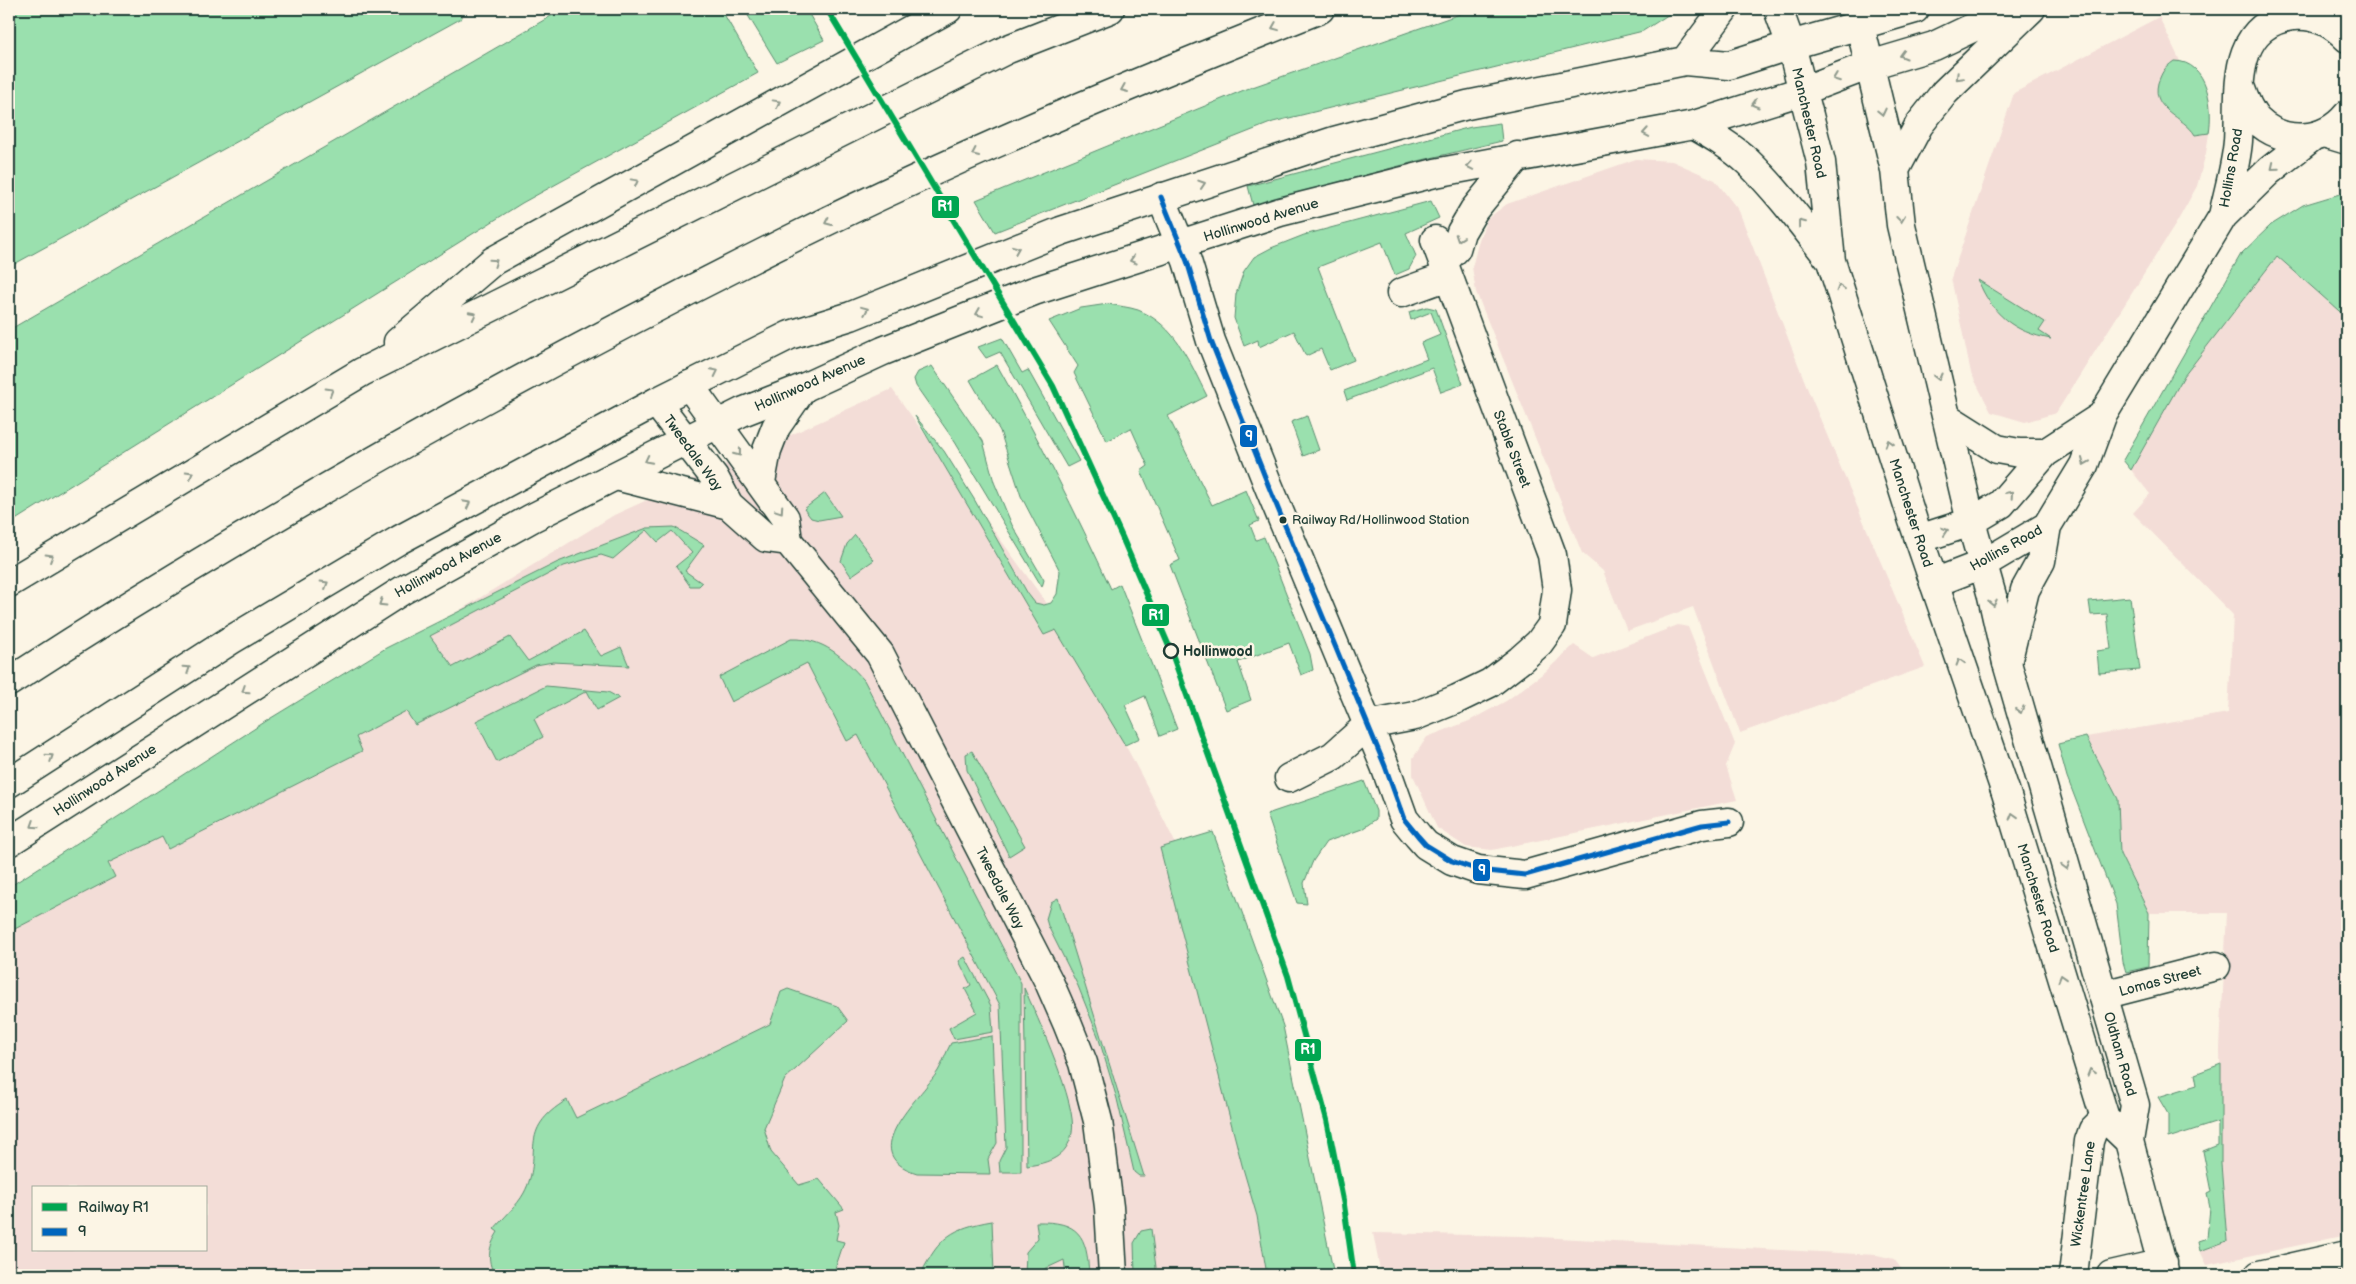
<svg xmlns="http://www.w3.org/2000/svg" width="2356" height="1284" font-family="'Balsamiq Sans',sans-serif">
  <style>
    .built { fill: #f3ddd7; fill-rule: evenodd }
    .green { fill: #9ae0ae; stroke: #5c8e71 }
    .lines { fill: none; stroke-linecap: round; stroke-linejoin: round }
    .minor-casing { stroke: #1f3d34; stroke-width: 31 }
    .major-casing { stroke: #1f3d34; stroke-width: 31 }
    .highway-casing { stroke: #1f3d34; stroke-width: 31 }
    .minor { stroke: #fcf5e5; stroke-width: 28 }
    .major { stroke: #fcf5e5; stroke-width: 28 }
    .highway { stroke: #fcf5e5; stroke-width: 28 }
    .bus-1-casing { stroke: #fcf5e5; stroke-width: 9 }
    .bus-1 { stroke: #0065bd; stroke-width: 5 }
    .rail-1-casing { stroke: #fcf5e5; stroke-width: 10 }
    .rail-1 { stroke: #00a651; stroke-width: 6 }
    .oneway { stroke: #8e998c }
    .bus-dot { fill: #1f3d34; stroke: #fcf5e5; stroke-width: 2 }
    .stop-dot { fill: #fcf5e5; stroke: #1f3d34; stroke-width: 2.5 }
    .labels { text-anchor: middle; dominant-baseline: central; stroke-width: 5; stroke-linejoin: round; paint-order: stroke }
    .bus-label { font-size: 13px; fill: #1f3d34; stroke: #fcf5e5; text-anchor: start }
    .street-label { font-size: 14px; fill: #1f3d34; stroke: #fcf5e5 }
    .stop-label { font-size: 14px; font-weight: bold; fill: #1f3d34; stroke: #fcf5e5; text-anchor: start }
    .line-badge { stroke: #fcf5e5; stroke-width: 2 }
    .badge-label { font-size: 14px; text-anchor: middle; font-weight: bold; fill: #fff }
  </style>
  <rect width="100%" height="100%" fill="#fcf5e5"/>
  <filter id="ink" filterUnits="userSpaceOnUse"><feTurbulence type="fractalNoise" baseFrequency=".02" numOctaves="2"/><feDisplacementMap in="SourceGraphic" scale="10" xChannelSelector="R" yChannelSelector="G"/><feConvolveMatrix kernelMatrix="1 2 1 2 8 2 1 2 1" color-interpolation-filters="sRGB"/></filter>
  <g filter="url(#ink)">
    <path class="built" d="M 2159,17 L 2180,61 L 2192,68 L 2203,80 L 2210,99 L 2211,121 L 2206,153 L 2197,186 L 2177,222 L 2056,413 L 2025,422 L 1991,412 L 1971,373 L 1951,278 L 2014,93 Z
      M 1636,159 L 1672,161 L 1715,180 L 1739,211 L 1808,390 L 1925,667 L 1740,733 L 1693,607 L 1627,631 L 1603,571 L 1582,553 L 1476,292 L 1472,267 L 1479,240 L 1487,219 L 1507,204 Z
      M 2277,256 L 2347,318 L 2347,1235 L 2207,1265 L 2200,1251 L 2227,1240 L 2221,1164 L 2220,1048 L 2227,913 L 2149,913 L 2120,854 L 2118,799 L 2086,737 L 2228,713 L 2233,615 L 2133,513 L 2150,494 L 2131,470 L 2184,376 Z
      M 892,389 L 1063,626 L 1150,792 L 1249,991 L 1299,1275 L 9,1275 L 9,888 L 614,515 ZM 34,1188 L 206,1188 L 206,1250 L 34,1250 Z
      M 1678,625 L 1688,627 L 1735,744 L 1726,766 L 1737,800 L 1492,850 L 1466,847 L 1437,828 L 1413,775 L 1413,758 L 1427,737 L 1469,721 L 1506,701 L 1545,672 L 1574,645 L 1593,658 Z
      M 1373,1233 L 1521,1236 L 1877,1255 L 1894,1259 L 1906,1275 L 1381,1275 Z"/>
    <path class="green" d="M 9,9 L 457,9 L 462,18 L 9,267 Z
      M 563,9 L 721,9 L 758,73 L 522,203 L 9,524 L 9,330 Z
      M 744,9 L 806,9 L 824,40 L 777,63 Z
      M 1474,9 L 1677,9 L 1643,31 L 1273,122 L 995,232 L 976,200 L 1244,90 Z
      M 2174,61 C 2209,61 2213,108 2209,133 L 2195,135 C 2184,116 2151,111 2158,83 C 2162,72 2164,68 2174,61 Z
      M 1500,123 L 1502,141 L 1418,161 L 1253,205 L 1248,186 L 1471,127 Z
      M 2343,193 L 2347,193 L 2347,318 L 2277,256 L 2184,376 L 2131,470 L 2123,460 L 2241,254 L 2271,225 L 2303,205 Z
      M 1431,201 L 1439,218 L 1406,233 L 1416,256 L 1409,269 L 1395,275 L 1382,242 L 1318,267 L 1354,360 L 1330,370 L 1321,349 L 1306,356 L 1294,331 L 1259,347 L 1258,340 L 1244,346 L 1234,318 L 1236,294 L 1244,271 L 1254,257 L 1271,248 L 1304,235 Z
      M 1978,280 L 2045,322 L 2039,331 L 2051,339 C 2013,332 1992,314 1978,280 Z
      M 1108,304 C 1118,306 1129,307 1138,310 C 1176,325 1190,363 1207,396 L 1168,416 L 1212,505 L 1246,490 L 1259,521 L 1250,525 L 1256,540 L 1264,537 L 1310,654 L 1313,670 L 1301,675 L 1289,643 L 1238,662 L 1251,700 L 1226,710 L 1170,565 L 1180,560 L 1141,471 L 1148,466 L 1131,428 L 1107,441 L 1074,373 L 1078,366 L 1049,321 L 1081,308 Z
      M 1427,307 L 1436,309 L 1463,384 L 1441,392 L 1432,368 L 1347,400 L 1344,391 L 1427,359 L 1421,343 L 1440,335 L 1431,312 L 1411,320 L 1409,312 Z
      M 1002,338 L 1022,373 L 1028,370 L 1079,461 L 1067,467 L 1000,352 L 986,358 L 978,347 Z
      M 997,365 C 1038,438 1076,512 1111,589 L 1120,584 L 1177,729 L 1160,736 L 1145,696 L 1125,705 L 1140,738 L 1125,745 L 1056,630 L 1044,635 L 915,416 L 944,451 L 974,499 L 1028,594 L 1035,603 L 1044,605 L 1051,603 L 1057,594 L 1060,571 L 1021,496 L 1000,431 L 970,380 Z
      M 932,366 L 983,441 L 994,482 L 1012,525 L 1044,580 L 1042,587 L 955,442 L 916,386 L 914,379 L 918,372 Z
      M 1307,416 L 1319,450 L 1303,456 L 1291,422 Z
      M 825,493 L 841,516 L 819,520 L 811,518 L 804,509 Z
      M 674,527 L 704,545 L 685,571 L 702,583 L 699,586 L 690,586 L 676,566 L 692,553 L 672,531 L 658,542 L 647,530 L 613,559 L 601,555 L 564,566 L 430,636 L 453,667 L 510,637 L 528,661 L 584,631 L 601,656 L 621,647 L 629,666 L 553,662 L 536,665 L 415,725 L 406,711 L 356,737 L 362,751 L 168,849 L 162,837 L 108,863 L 115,877 L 9,932 L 9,887 L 271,718 L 386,648 L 558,562 L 647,528 Z
      M 855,535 L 874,560 L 851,576 L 841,561 L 847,544 Z
      M 2130,597 L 2140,670 L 2099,673 L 2097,651 L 2111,649 L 2107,614 L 2091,615 L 2089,601 Z
      M 791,639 C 824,638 843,657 864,680 L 1021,983 L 1021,1172 L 1000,1172 L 999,1161 L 1006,1147 L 1000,1005 L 858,735 L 847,741 L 807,663 L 731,702 L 719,677 Z
      M 546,686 L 608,692 L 619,698 L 597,710 L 587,691 L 534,719 L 543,737 L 497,762 L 476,721 Z
      M 2086,737 L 2118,799 L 2120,854 L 2149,913 L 2148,967 L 2126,972 L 2123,962 L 2116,904 L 2067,777 L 2058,744 Z
      M 972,751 L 1025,846 L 1009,856 L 967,770 L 966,754 Z
      M 1364,781 L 1376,811 L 1376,819 L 1362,829 L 1326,842 L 1313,861 L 1304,883 L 1307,904 L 1297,903 L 1267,814 Z
      M 1213,832 L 1283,1026 L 1334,1275 L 1267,1275 L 1257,1216 L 1242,1165 L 1160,848 Z
      M 1058,898 L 1144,1176 L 1139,1176 L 1134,1172 L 1117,1099 L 1098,1036 L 1078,986 L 1048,926 L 1046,919 L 1051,902 Z
      M 965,957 L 991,1006 L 993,1032 L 954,1039 L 949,1028 L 977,1012 L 965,989 L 971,985 L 959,961 Z
      M 1024,988 C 1037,1016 1078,1105 1072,1133 C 1067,1157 1049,1163 1027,1166 Z
      M 788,989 L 837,1006 L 848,1021 L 785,1079 L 764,1128 L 771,1152 L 799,1185 L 819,1179 L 844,1209 L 836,1212 L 839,1225 L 836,1240 L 844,1242 L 833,1275 L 494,1275 C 487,1258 488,1248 498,1232 L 494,1229 C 503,1218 517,1206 524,1193 C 545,1154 515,1131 567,1100 L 576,1118 L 770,1024 L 781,992 Z
      M 992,1036 L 997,1143 L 988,1159 L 990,1174 L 917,1173 C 854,1154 920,1099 938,1071 C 943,1063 946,1052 951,1043 Z
      M 2221,1064 L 2221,1164 L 2227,1241 L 2200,1251 L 2198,1241 L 2207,1238 L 2210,1208 L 2207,1194 L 2211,1192 L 2203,1151 L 2218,1145 L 2218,1122 L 2168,1138 L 2168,1114 L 2158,1097 L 2197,1085 L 2195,1074 Z
      M 992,1221 L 994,1274 L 921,1274 C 939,1237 952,1228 992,1221 Z
      M 1036,1222 C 1079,1221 1087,1235 1089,1275 L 1066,1275 L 1064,1260 L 1032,1275 L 1025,1275 L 1026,1252 L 1038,1238 Z
      M 1151,1229 L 1157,1275 L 1135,1275 L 1134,1243 L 1141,1231 Z"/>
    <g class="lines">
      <defs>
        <path id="minor" d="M 2324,133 L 2347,140
          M 1161,197 L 1187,261 L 1211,341 L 1269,487 L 1385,766 L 1404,819 L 1418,836 L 1426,845 L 1452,861 L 1478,870 L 1525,875 L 1702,825 L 1729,822
          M 1443,262 L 1456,249 L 1461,232 L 1474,210 L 1518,156
          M 1401,293 L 1448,276
          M 689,385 L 785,518 L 788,541 L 880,654 L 1049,982 L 1067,1023 L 1083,1063 L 1098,1121 L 1109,1207 L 1113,1275
          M 656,402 L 714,477 L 729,505 L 766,538 L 788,541
          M 616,476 L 729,505
          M 761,482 L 767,450 L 776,427 L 803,388
          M 1289,778 L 1333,756 L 1368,725 L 1415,716 L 1457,699 L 1490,683 L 1520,660 L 1539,643 L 1552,625 L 1557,590 L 1552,555 L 1435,240
          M 2103,995 L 2216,966
          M 2073,1275 L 2089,1141 L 2093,1130 L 2105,1118
          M 2111,1275 L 2163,1263
          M 2259,1275 L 2347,1255"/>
        <path id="major" d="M 2241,89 C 2245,101 2249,111 2257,120 C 2283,146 2325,142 2347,115
          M 2223,216 C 2228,191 2236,166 2238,141 C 2241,95 2228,25 2293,16 C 2314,14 2333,23 2347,38
          M 1948,418 L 1997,449 L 2019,453 L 2045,453
          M 1919,539 L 1971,522 L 2001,504 L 2045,453 L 2102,416
          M 1934,583 L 1983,564 L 2047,526 L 2084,465 L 2102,416 L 2223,216 L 2269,171 L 2312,137
          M 2007,663 L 2025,590 L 2041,561 L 2047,526"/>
        <path id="highway" d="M 1778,9 L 1791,45 L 1821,162 L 1831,261 L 1913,521 L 2006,793 L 2105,1118 L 2129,1141
          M 1856,9 L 1895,170 L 1901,225 L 1971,522 L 1992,596 L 2007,663 L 2135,1105 L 2129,1141 L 2165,1275
          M 1685,61 L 1724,9
          M 1694,125 C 1713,136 1732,147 1748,162 C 1779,192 1805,228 1831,261
          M 1895,170 L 1919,125 L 1945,92 L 2031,9
          M 398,342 L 493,261 L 948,9
          M 9,583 L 362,372 L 1008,49 L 1110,9
          M 9,682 C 264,516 530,369 803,233 C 971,150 1146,78 1320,9
          M 9,783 L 231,640 L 399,540 L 656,402 L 790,335 L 851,316 L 1061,231 L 1334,141 L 1467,105 L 1685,61 L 1729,65 L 1791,45 L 1915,9
          M 9,842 L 403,590 L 532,518 L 686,440 L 742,412 L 803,388 L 883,351 L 1034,291 L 1280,212 L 1435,173 L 1694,125 L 1802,91 L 1870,65 L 1934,46 L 2012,9"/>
      </defs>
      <use href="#minor" class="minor-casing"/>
      <use href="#major" class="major-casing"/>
      <use href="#highway" class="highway-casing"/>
      <use href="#minor" class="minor"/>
      <use href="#major" class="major"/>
      <use href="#highway" class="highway"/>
      <defs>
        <path id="bus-1" d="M 1161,197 L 1187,261 L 1211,341 L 1269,487 L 1385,766 L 1404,819 L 1418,836 L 1426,845 L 1452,861 L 1478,870 L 1525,875 L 1702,825 L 1729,822"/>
      </defs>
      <use href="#bus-1" class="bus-1-casing"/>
      <use href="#bus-1" class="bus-1"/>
      <defs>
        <path id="rail-1" d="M 827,9 L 1053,386 L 1122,537 L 1171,651 L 1288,976 L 1327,1120 L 1344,1205 L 1354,1275"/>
      </defs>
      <use href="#rail-1" class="rail-1-casing"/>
      <use href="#rail-1" class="rail-1"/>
    </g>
    <defs><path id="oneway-chevron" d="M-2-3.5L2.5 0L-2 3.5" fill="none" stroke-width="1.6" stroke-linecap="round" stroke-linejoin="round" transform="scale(1.25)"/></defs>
    <g class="oneway">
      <use href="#oneway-chevron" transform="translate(1275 27) rotate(158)"/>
      <use href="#oneway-chevron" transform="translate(1903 55) rotate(164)"/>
      <use href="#oneway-chevron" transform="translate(1959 77) rotate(135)"/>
      <use href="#oneway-chevron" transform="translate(1836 78) rotate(159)"/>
      <use href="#oneway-chevron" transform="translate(1124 89) rotate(157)"/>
      <use href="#oneway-chevron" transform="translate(777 103) rotate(-29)"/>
      <use href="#oneway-chevron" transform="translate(1755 104) rotate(163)"/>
      <use href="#oneway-chevron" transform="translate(1882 112) rotate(77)"/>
      <use href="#oneway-chevron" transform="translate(1646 133) rotate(170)"/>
      <use href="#oneway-chevron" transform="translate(975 153) rotate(155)"/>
      <use href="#oneway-chevron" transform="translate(1470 166) rotate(169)"/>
      <use href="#oneway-chevron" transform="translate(2274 167) rotate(141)"/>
      <use href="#oneway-chevron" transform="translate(635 182) rotate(-29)"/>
      <use href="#oneway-chevron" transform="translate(1202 184) rotate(-18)"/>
      <use href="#oneway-chevron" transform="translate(1901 219) rotate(83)"/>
      <use href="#oneway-chevron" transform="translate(828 222) rotate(155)"/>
      <use href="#oneway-chevron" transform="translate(1801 223) rotate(-129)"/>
      <use href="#oneway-chevron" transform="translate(1459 238) rotate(109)"/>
      <use href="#oneway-chevron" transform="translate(1016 249) rotate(-22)"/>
      <use href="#oneway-chevron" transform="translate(1133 260) rotate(163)"/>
      <use href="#oneway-chevron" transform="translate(494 262) rotate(-35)"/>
      <use href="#oneway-chevron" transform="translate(1840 288) rotate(-107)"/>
      <use href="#oneway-chevron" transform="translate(865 310) rotate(-22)"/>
      <use href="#oneway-chevron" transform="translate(979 313) rotate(158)"/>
      <use href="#oneway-chevron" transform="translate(473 315) rotate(-27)"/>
      <use href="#oneway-chevron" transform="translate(715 372) rotate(-26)"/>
      <use href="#oneway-chevron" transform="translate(1938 377) rotate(76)"/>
      <use href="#oneway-chevron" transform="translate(330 391) rotate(-31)"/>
      <use href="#oneway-chevron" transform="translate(1889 443) rotate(-107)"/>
      <use href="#oneway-chevron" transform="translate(738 453) rotate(52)"/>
      <use href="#oneway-chevron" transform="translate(648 460) rotate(153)"/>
      <use href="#oneway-chevron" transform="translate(2085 462) rotate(113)"/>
      <use href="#oneway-chevron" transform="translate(190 474) rotate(-31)"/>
      <use href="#oneway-chevron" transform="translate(2010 494) rotate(-49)"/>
      <use href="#oneway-chevron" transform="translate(467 504) rotate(-28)"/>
      <use href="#oneway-chevron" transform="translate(780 510) rotate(56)"/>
      <use href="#oneway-chevron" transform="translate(1945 531) rotate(-18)"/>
      <use href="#oneway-chevron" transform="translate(50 557) rotate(-31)"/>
      <use href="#oneway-chevron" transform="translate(325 584) rotate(-31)"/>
      <use href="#oneway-chevron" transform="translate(382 603) rotate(148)"/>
      <use href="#oneway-chevron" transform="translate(1993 603) rotate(77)"/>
      <use href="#oneway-chevron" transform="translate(1960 662) rotate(-107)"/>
      <use href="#oneway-chevron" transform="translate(187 669) rotate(-33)"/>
      <use href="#oneway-chevron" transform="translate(245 690) rotate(147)"/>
      <use href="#oneway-chevron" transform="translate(2020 710) rotate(74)"/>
      <use href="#oneway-chevron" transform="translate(50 757) rotate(-33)"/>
      <use href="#oneway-chevron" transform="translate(2013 816) rotate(-107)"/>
      <use href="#oneway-chevron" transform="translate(34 825) rotate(147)"/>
      <use href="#oneway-chevron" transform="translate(2066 866) rotate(74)"/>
      <use href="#oneway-chevron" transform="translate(2062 978) rotate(-107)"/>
      <use href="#oneway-chevron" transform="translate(2091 1072) rotate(-107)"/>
    </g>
  </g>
  <circle class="bus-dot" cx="1283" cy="520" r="4.5"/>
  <circle class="stop-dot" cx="1171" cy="651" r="7"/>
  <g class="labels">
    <g class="bus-label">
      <text x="1292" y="520">Railway Rd/Hollinwood Station</text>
    </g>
    <g class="street-label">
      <text transform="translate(1809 123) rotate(77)">Manchester Road</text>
      <text transform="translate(2231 168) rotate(-80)">Hollins Road</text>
      <text transform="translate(1261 220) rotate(-17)">Hollinwood Avenue</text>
      <text transform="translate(810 383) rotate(-24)">Hollinwood Avenue</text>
      <text transform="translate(1512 449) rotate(69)">Stable Street</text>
      <text transform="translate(693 453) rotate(54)">Tweedale Way</text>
      <text transform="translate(1911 513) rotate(72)">Manchester Road</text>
      <text transform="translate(2006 548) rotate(-29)">Hollins Road</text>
      <text transform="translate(448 565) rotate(-29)">Hollinwood Avenue</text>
      <text transform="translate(105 780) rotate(-33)">Hollinwood Avenue</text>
      <text transform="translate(1000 888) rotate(63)">Tweedale Way</text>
      <text transform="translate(2038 898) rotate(73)">Manchester Road</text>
      <text transform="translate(2160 981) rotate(-15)">Lomas Street</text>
      <text transform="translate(2120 1054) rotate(74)">Oldham Road</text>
      <text transform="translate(2083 1194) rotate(-82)">Wickentree Lane</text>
    </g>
    <g class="stop-label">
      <text x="1183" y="651">Hollinwood</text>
    </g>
  </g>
  <g class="line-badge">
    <rect x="931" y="195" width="29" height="24" rx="5" fill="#00a651"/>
    <rect x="1239" y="424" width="19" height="24" rx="5" fill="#0065bd"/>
    <rect x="1141" y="603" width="29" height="24" rx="5" fill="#00a651"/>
    <rect x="1472" y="858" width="19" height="24" rx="5" fill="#0065bd"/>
    <rect x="1294" y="1038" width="28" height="24" rx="5" fill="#00a651"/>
  </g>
  <g class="badge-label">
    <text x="945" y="211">R1</text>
    <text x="1249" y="441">9</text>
    <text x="1156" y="620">R1</text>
    <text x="1482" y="875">9</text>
    <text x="1308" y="1054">R1</text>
  </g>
  <rect width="2356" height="1284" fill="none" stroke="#fcf5e5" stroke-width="30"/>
  <rect x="15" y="15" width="2326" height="1254" fill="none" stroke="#1f3d34" stroke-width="2" filter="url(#ink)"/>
  <rect x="32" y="1186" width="175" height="65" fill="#fcf5e5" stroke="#a4ab9e"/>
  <rect x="42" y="1203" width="25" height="8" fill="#00a651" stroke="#a4ab9e"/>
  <text x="78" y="1212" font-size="15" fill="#1f3d34">Railway R1</text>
  <rect x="42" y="1228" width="25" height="8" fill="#0065bd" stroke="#a4ab9e"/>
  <text x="78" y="1236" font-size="15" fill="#1f3d34">9</text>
</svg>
